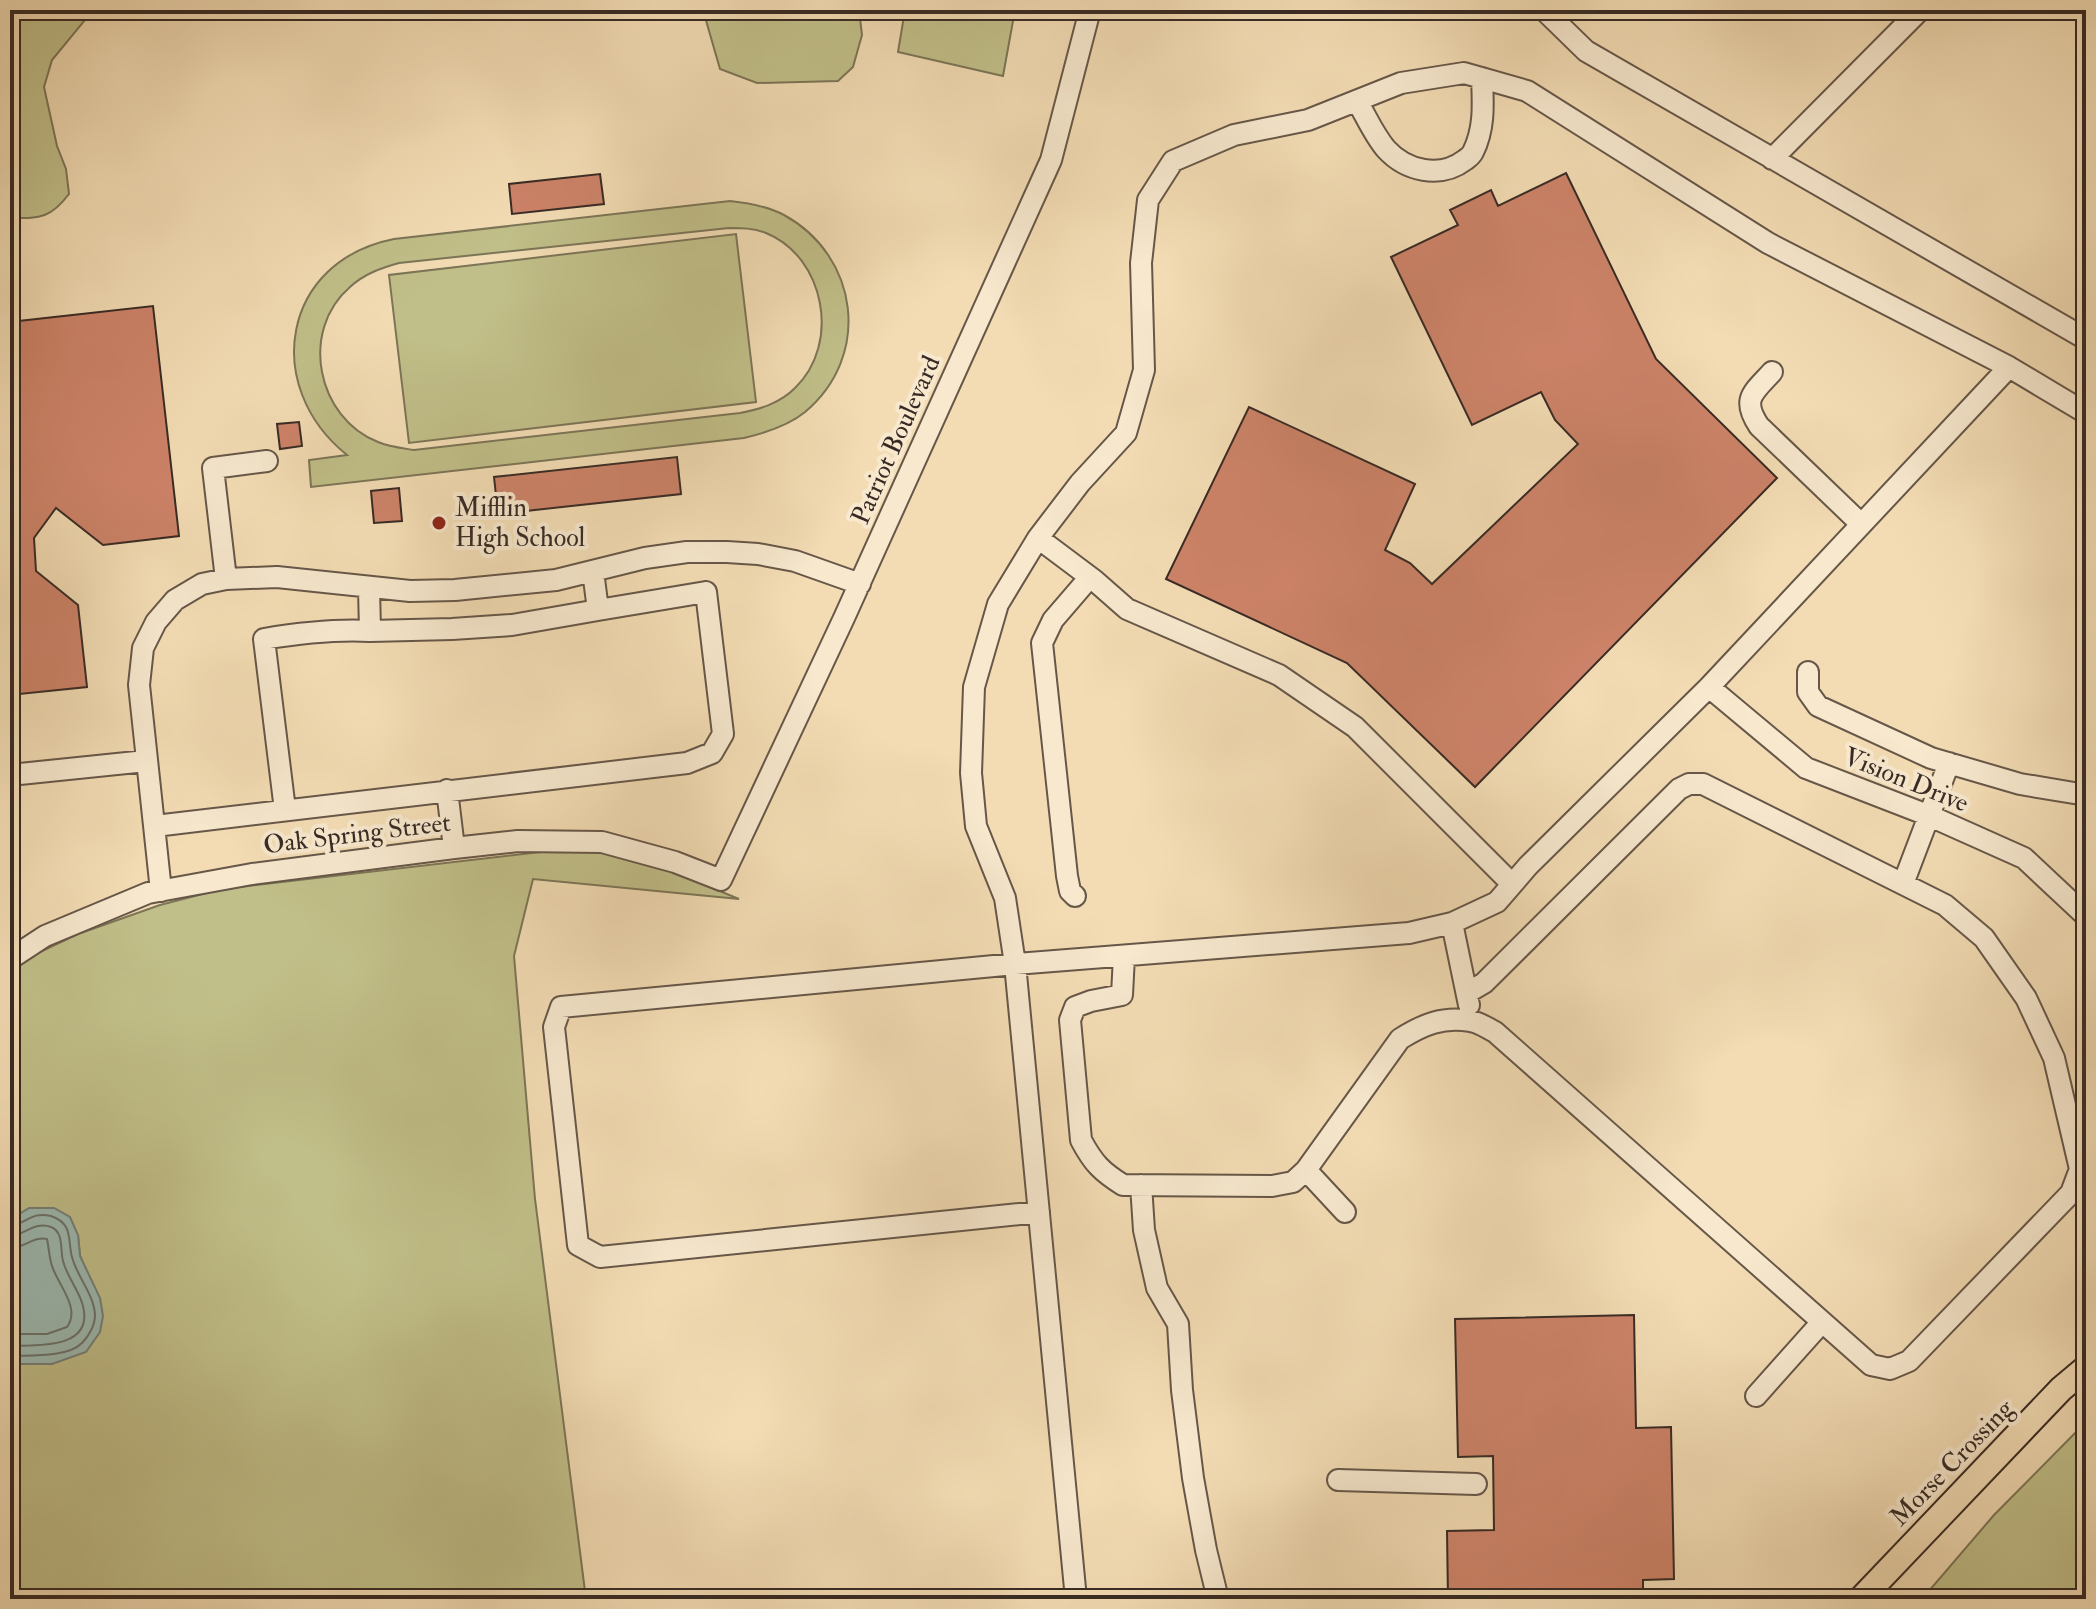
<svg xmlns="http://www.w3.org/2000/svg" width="2096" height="1609" font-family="'IM FELL Double Pica',serif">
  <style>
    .green { fill: #c1bf89; stroke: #7c7557; stroke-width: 2; fill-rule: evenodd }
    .water { fill: #9cbab2; stroke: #74817a; stroke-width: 2 }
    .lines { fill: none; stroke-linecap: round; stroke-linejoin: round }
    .shore { stroke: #6a726c; stroke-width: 2 }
    .building { fill: #cd8369; stroke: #382b25; stroke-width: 2 }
    .minor-casing { stroke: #675749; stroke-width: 24 }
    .major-casing { stroke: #382b25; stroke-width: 28 }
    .minor { stroke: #f7e8ce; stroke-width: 20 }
    .major { stroke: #f3dcb4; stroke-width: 24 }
    .poi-dot { fill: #8f2418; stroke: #f7e8ce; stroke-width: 3 }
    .labels { text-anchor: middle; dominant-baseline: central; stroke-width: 8; stroke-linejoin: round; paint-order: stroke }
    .street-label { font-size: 26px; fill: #382b25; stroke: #f7e8ce }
    .poi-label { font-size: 26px; fill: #382b25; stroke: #f7e8ce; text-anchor: start }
  </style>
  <rect width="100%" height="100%" fill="#f3dcb4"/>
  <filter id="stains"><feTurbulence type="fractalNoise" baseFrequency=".0025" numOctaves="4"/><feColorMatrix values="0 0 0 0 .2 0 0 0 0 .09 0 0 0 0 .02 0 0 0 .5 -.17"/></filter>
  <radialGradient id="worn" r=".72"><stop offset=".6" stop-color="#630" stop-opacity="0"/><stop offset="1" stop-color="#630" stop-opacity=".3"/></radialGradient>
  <path class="green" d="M 10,10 L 85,10 L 85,20 L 52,60 L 44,87 L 57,146 L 66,169 L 69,194 C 50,219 40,218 10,218 Z
    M 703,10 L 859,10 L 862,35 L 853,67 L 838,81 L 757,83 L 720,69 Z
    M 905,10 L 1015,10 L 1003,76 L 898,52 Z
    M 730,201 C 749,203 767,206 784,215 C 859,256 872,356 805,412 C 788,426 765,433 744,438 L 311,487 L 309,460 L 347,455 C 261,386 282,261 394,239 ZM 729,228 C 741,228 754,228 766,233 C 825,257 841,344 795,388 C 780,403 761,409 740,413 L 414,450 C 402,448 390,447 378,442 C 317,418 299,331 350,287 C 364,274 381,268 399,263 Z
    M 736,234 L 756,402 L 409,443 L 389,275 Z
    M 558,850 L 611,852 L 654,864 L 739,899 L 533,879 L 514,956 L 535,1199 L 586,1599 L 10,1599 L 10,1364 L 52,1364 L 88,1275 L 80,1256 L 78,1235 L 13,1218 L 10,1223 L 10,968 L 25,959 L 78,934 L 160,905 L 222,889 Z
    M 2086,1422 L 2086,1599 L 1922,1599 L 1994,1515 Z"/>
  <path class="water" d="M 29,1208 L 54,1208 L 70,1217 L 78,1235 L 80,1256 L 100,1298 L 103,1316 L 100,1332 L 86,1352 L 52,1364 L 10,1364 L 10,1223 L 13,1218 Z"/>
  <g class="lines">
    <path class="shore" d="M 10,1226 C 26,1224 31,1211 51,1216 C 57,1218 63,1222 66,1227 C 71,1237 69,1247 72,1257 C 77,1277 94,1294 95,1315 C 95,1325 89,1336 82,1343 C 67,1358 30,1355 10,1356
      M 10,1236 C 25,1235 35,1221 51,1227 C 64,1232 60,1250 63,1261 C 67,1277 79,1290 83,1306 C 94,1350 36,1345 10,1346
      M 10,1248 C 24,1248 34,1236 47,1239 C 49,1248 49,1257 52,1266 C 58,1285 81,1308 67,1327 L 47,1334 L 10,1334"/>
  </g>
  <path class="building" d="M 1566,173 L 1656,359 L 1777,478 L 1475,787 L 1347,663 L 1166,579 L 1249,407 L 1415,484 L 1385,550 L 1410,563 L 1432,584 L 1578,444 L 1555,420 L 1541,392 L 1472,425 L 1391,257 L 1458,225 L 1450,210 L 1491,190 L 1498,206 Z
    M 600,174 L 604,204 L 512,214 L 509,184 Z
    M 153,306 L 179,536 L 103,545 L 56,508 L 34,538 L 36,571 L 78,605 L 87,687 L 10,695 L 10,322 Z
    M 299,422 L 302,446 L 280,449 L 277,424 Z
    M 677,457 L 681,494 L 498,514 L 494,477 Z
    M 399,488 L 402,521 L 374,523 L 371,491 Z
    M 1634,1315 L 1636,1428 L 1671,1427 L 1674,1579 L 1643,1580 L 1643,1599 L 1448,1599 L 1447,1531 L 1494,1530 L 1493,1456 L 1458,1457 L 1455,1319 Z"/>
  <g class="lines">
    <defs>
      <path id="minor" d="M 1544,10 L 1586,51 L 2086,339
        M 1357,101 C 1366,116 1374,135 1386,149 C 1406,171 1440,179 1465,160 C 1469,157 1471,156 1473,152 C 1485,128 1483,103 1482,78
        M 1772,159 L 1920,10
        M 1772,372 C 1753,393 1741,399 1759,426 L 1861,524
        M 1038,538 L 1094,580 L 1127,609 L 1279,675 L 1355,727 L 1512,884
        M 226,579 L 213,468 L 267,461
        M 369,588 L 370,631 L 452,629 L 512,625 L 598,610
        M 1808,672 L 1808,692 L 1818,706 L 1931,758 L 2020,784 L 2086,795
        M 1709,687 L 1806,768 L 1930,816 L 2024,858 L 2086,916
        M 10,775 L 146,761
        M 447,790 L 454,848
        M 285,810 L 264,639 C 300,633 334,629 370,631
        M 155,826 L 687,763 L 712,753 L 723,734 L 706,592 L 598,610 L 593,571
        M 1903,884 L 1949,763
        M 161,891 L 139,685 L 143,648 L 156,622 L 175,600 L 202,584 L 226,579 L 277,577 L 410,591 L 455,590 L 556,580 L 645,558 L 687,552 L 727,552 L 758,554 L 795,561 L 860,584
        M 1075,896 L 1070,891 L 1067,876 L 1042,643 L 1053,620 L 1090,577
        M 1452,923 L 1469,1005
        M 1124,956 L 1122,995 L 1091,1001 L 1075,1007 L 1070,1020 L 1081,1140 C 1093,1163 1102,1172 1123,1185 L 1272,1186 L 1293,1182 L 1306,1170 L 1400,1039 C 1422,1025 1443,1016 1470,1021 C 1479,1022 1487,1028 1495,1032 L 1871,1365 L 1890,1369 L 1909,1361 L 2071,1193 L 2080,1169 L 2054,1058 L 2026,998 L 1984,938 L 1945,905 L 1703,784 L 1689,784 L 1679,789 L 1484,983 L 1467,993
        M 10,959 L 45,936 L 148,893 L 252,874 L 454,848 L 518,841 L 602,842 L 675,862 L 721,880 L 844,618 L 1051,160 L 1090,10
        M 1306,1170 L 1345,1212
        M 1141,1185 L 1144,1230 L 1157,1288 L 1178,1324 L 1182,1390 L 1193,1478 L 1206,1550 L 1218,1599
        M 1039,1212 L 600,1257 L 578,1245 L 554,1027 L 561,1007 L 1015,964 L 1409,933 L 1452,923 L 1497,902 L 1528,866 L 1709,687 L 2009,367
        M 1756,1396 L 1822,1322
        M 1338,1480 L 1476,1484
        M 1076,1599 L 1015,964 L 1005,898 L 976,826 L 971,773 L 974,687 L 998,604 L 1038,538 L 1080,483 L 1126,433 L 1144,370 L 1141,263 L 1148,200 L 1173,161 L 1234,135 L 1308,120 L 1401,83 L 1464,73 L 1527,91 L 1768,243 L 2009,367 L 2086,413"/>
      <path id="major" d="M 1861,1599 L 2061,1389 L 2086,1368"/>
    </defs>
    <use href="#minor" class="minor-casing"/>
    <use href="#major" class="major-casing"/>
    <use href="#minor" class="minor"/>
    <use href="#major" class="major"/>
  </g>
  <circle class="poi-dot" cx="439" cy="523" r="8"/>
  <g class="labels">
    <g class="street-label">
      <text transform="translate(896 440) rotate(-66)">Patriot Boulevard</text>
      <text transform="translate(1906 780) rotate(22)">Vision Drive</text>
      <text transform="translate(357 834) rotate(-7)">Oak Spring Street</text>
      <text transform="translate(1952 1463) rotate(-46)">Morse Crossing</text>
    </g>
    <g class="poi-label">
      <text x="455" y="508">Mifflin<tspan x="455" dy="30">High School</tspan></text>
    </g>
  </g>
  <rect width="2096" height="1609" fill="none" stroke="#f3dcb4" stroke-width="40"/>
  <rect x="12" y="12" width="2072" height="1585" fill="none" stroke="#382b25" stroke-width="4"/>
  <rect x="20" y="20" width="2056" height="1569" fill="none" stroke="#382b25" stroke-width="2"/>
  <rect width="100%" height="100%" filter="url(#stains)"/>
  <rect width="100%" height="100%" fill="url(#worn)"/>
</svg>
